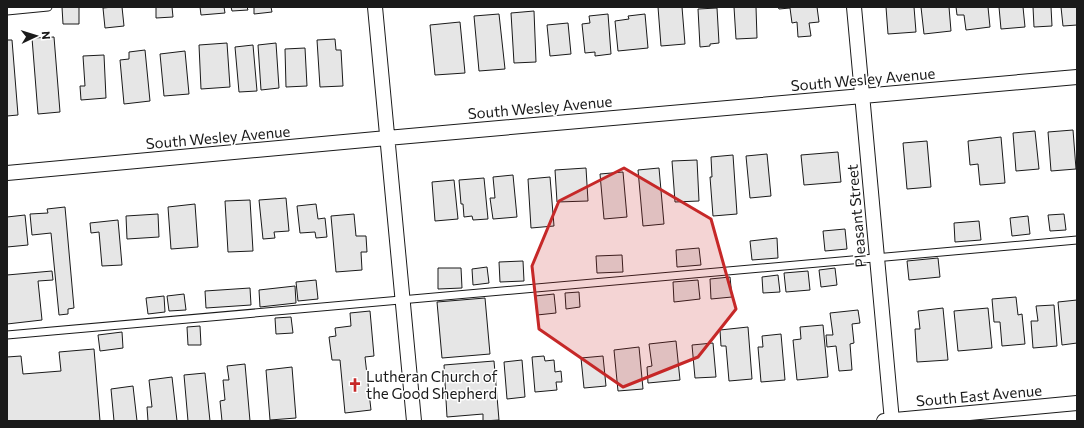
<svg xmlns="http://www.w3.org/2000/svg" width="1084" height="428" font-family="Commissioner,sans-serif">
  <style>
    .building { fill: #e6e6e6; stroke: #1a1a1a }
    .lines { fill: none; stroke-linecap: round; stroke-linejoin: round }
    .service-casing { stroke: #1a1a1a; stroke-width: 9 }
    .minor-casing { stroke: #1a1a1a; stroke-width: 16 }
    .service { stroke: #fff; stroke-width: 7 }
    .minor { stroke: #fff; stroke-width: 14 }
    .marked { fill: #c62828; fill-opacity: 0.2; stroke: #c62828; stroke-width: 3; stroke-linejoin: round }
    .labels { text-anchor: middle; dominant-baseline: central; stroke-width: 3; stroke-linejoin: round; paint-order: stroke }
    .street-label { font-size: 15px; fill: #1a1a1a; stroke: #fff }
    .poi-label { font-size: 15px; fill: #1a1a1a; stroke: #fff; text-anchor: start }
  </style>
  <rect width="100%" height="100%" fill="#fff"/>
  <path class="building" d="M 62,7 L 79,7 L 79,24 L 63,24 Z
    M 113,7 L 122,7 L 124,26 L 105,28 L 103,8 Z
    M 156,7 L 172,7 L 173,17 L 156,18 Z
    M 200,7 L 224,7 L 225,13 L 201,15 Z
    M 231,7 L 247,7 L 248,10 L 232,11 Z
    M 254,7 L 271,7 L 272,12 L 254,14 Z
    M 658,7 L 682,7 L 685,44 L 661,46 Z
    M 734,7 L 756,7 L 757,38 L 736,39 Z
    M 778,7 L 817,7 L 819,22 L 809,23 L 811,36 L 798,37 L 797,22 L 792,23 L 790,8 L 779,9 Z
    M 886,7 L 914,7 L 916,32 L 888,34 Z
    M 921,7 L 949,7 L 951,31 L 924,34 Z
    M 956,7 L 988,7 L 990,27 L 966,30 L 964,15 L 957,15 Z
    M 999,7 L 1023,7 L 1025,27 L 1001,29 Z
    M 1033,7 L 1051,7 L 1052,26 L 1034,27 Z
    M 1061,7 L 1077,7 L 1077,25 L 1063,26 Z
    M 717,8 L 719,43 L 710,44 L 710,46 L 700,47 L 698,9 Z
    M 534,11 L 536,62 L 514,63 L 511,13 Z
    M 499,14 L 505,69 L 479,71 L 474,16 Z
    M 608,14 L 611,54 L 595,56 L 595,52 L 585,53 L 582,24 L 590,23 L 589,16 Z
    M 645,14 L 648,48 L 618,51 L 615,21 L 629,19 L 628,16 Z
    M 460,22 L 465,73 L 435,75 L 430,25 Z
    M 568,23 L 571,54 L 550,56 L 547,25 Z
    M 54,37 L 60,112 L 38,114 L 32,38 Z
    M 335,39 L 336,50 L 341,50 L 343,86 L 320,87 L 317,40 Z
    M 7,40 L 12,40 L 18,115 L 7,116 Z
    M 227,43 L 230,87 L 201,89 L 199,45 Z
    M 276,43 L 279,88 L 261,90 L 258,45 Z
    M 253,45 L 257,91 L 239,92 L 235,47 Z
    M 305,48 L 307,86 L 286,87 L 285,49 Z
    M 145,50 L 150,101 L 124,104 L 120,60 L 129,59 L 129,52 Z
    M 185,51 L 189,94 L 164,96 L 160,54 Z
    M 104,55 L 106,98 L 81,100 L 80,86 L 85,86 L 83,56 Z
    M 1073,130 L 1076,169 L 1051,171 L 1048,132 Z
    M 1035,131 L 1039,169 L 1016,171 L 1013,133 Z
    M 1001,137 L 1005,183 L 980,185 L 978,164 L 970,165 L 968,141 Z
    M 927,141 L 931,187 L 907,189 L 903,143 Z
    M 838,152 L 841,182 L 804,185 L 801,155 Z
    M 767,154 L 771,196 L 750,198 L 746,156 Z
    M 733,155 L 737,214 L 713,216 L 710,177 L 712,177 L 711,157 Z
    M 697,160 L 699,201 L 675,202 L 672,161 Z
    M 586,168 L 588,201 L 557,202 L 555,170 Z
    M 659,168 L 664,224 L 643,226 L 638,170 Z
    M 623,172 L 627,217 L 604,219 L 600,174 Z
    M 513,175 L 517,217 L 493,219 L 490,198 L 495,198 L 493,177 Z
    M 550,177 L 554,226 L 531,228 L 528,179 Z
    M 484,178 L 488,219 L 473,220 L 472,216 L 464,217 L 463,204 L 461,204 L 459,180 Z
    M 454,180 L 458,219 L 435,221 L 432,182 Z
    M 286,198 L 289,231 L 274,232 L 275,238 L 263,239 L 259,200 Z
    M 250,200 L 253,251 L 228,252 L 225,201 Z
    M 195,204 L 198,247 L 171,249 L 168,207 Z
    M 316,204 L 318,219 L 325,218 L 327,237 L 316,238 L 315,232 L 300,233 L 297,206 Z
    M 65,207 L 74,308 L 68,309 L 68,314 L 59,315 L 51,233 L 32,235 L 30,214 L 48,213 L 47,209 Z
    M 158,214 L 159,237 L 127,239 L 126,216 Z
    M 354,214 L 356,236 L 366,236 L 367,252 L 361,252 L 362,270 L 336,272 L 331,216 Z
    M 1064,214 L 1066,230 L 1050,231 L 1048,215 Z
    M 25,215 L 28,245 L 7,247 L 7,217 Z
    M 1028,216 L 1030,234 L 1012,236 L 1010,218 Z
    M 118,220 L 122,265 L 102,266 L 99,232 L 91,233 L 90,223 Z
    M 979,221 L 981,240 L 955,242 L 954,223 Z
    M 845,229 L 847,249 L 825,251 L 823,231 Z
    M 777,238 L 778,258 L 752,260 L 750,241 Z
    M 699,248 L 701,265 L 677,267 L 676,250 Z
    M 622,255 L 623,272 L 597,273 L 596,256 Z
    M 938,258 L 940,277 L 909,280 L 907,261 Z
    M 523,261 L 524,281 L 500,282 L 499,262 Z
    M 487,267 L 489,283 L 473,285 L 472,269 Z
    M 438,268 L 461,268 L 462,288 L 438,289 Z
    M 835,268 L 837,285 L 821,287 L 819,270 Z
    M 52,271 L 53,280 L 38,281 L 42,320 L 7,324 L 7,275 Z
    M 808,271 L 810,290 L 786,292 L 784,273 Z
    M 778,275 L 780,292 L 763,293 L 762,277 Z
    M 730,277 L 732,297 L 711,299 L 710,279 Z
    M 316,280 L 318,299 L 298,301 L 296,282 Z
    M 698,280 L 700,299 L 674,302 L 673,282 Z
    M 295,286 L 296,303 L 260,307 L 259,290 Z
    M 250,288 L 251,305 L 206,308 L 205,291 Z
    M 579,292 L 580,307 L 566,309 L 565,293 Z
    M 184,294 L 186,310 L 169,311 L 167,296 Z
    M 554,294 L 556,313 L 537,315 L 535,296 Z
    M 164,296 L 165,312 L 148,314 L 146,298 Z
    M 1016,297 L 1018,315 L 1022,314 L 1025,344 L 1002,346 L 1000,322 L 994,322 L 992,299 Z
    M 485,298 L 490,354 L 442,358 L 437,302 Z
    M 1077,300 L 1077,343 L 1062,345 L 1058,302 Z
    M 1054,305 L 1057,346 L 1033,348 L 1031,321 L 1038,321 L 1036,306 Z
    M 943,308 L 948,360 L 917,362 L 915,329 L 920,329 L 918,311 Z
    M 988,308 L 992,348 L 958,351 L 954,311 Z
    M 858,310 L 860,323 L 852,324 L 854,343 L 850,344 L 852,370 L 839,371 L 836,346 L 827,347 L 826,335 L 833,335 L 830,313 Z
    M 370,311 L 374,356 L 365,357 L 371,410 L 345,413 L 340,360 L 332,360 L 329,337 L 336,336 L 335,328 L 351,326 L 350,313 Z
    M 291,317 L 293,333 L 276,334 L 275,318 Z
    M 823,325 L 828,377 L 797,380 L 793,340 L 801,339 L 800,327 Z
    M 200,326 L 201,345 L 188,345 L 187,327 Z
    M 748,327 L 752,379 L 729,381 L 726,346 L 721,346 L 720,330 Z
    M 122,332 L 123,348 L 100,351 L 98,335 Z
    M 781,334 L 785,380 L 761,382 L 758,347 L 763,347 L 762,336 Z
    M 676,341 L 680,380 L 648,383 L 647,367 L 652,366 L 649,344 Z
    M 713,343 L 716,377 L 695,378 L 692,345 Z
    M 639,347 L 643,389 L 618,391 L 614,350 Z
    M 94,349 L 100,421 L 7,421 L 7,357 L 21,356 L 23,374 L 61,371 L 59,352 Z
    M 544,356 L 545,361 L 554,360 L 555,372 L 561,371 L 562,382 L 556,382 L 557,390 L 535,392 L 532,357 Z
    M 603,356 L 606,386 L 584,388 L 581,358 Z
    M 522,360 L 525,397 L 507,399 L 504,362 Z
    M 494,361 L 499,420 L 483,421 L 483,414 L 447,417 L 444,365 Z
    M 245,364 L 250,421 L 222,421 L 220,401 L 225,400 L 223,380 L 229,380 L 227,366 Z
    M 292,367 L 296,418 L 270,420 L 266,370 Z
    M 205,373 L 210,421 L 188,421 L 184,375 Z
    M 172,377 L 177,421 L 148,421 L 147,407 L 152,407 L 149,380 Z
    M 133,386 L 137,421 L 114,421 L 111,389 Z"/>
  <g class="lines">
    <defs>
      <path id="service" d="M 7,11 L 48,7
        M 7,335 L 1077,240"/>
      <path id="minor" d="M 375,7 L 414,421
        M 854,7 L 892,421
        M 7,173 L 387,138 L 1077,77
        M 884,421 L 1077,403"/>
    </defs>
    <use href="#service" class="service-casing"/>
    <use href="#minor" class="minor-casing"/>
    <use href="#service" class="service"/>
    <use href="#minor" class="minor"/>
  </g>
  <path class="marked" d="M 624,168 L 711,219 L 736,309 L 698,357 L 623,387 L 539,329 L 532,266 L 559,201 Z"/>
  <defs>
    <symbol id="church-bare" viewBox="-9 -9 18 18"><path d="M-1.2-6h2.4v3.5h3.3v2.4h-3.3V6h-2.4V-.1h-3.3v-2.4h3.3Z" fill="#c62828" stroke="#fff" stroke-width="2.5" paint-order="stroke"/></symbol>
  </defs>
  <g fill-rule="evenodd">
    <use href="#church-bare" x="345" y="375" width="20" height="20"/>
  </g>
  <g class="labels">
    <g class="street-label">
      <text transform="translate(863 79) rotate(-5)">South Wesley Avenue</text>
      <text transform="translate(540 107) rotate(-5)">South Wesley Avenue</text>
      <text transform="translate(218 137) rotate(-5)">South Wesley Avenue</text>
      <text transform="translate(856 216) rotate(-95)">Pleasant Street</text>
      <text transform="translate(979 395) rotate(-5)">South East Avenue</text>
    </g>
    <g class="poi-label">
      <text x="366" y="376">Lutheran Church of<tspan x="366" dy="17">the Good Shepherd</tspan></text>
    </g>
  </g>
  <rect width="1084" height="428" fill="none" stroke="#1a1a1a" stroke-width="16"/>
  <g transform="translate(36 36) rotate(86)" stroke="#ffffff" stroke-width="3" paint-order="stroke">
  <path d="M0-3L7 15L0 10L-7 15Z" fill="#1a1a1a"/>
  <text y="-6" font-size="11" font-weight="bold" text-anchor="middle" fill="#1a1a1a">N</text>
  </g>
</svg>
